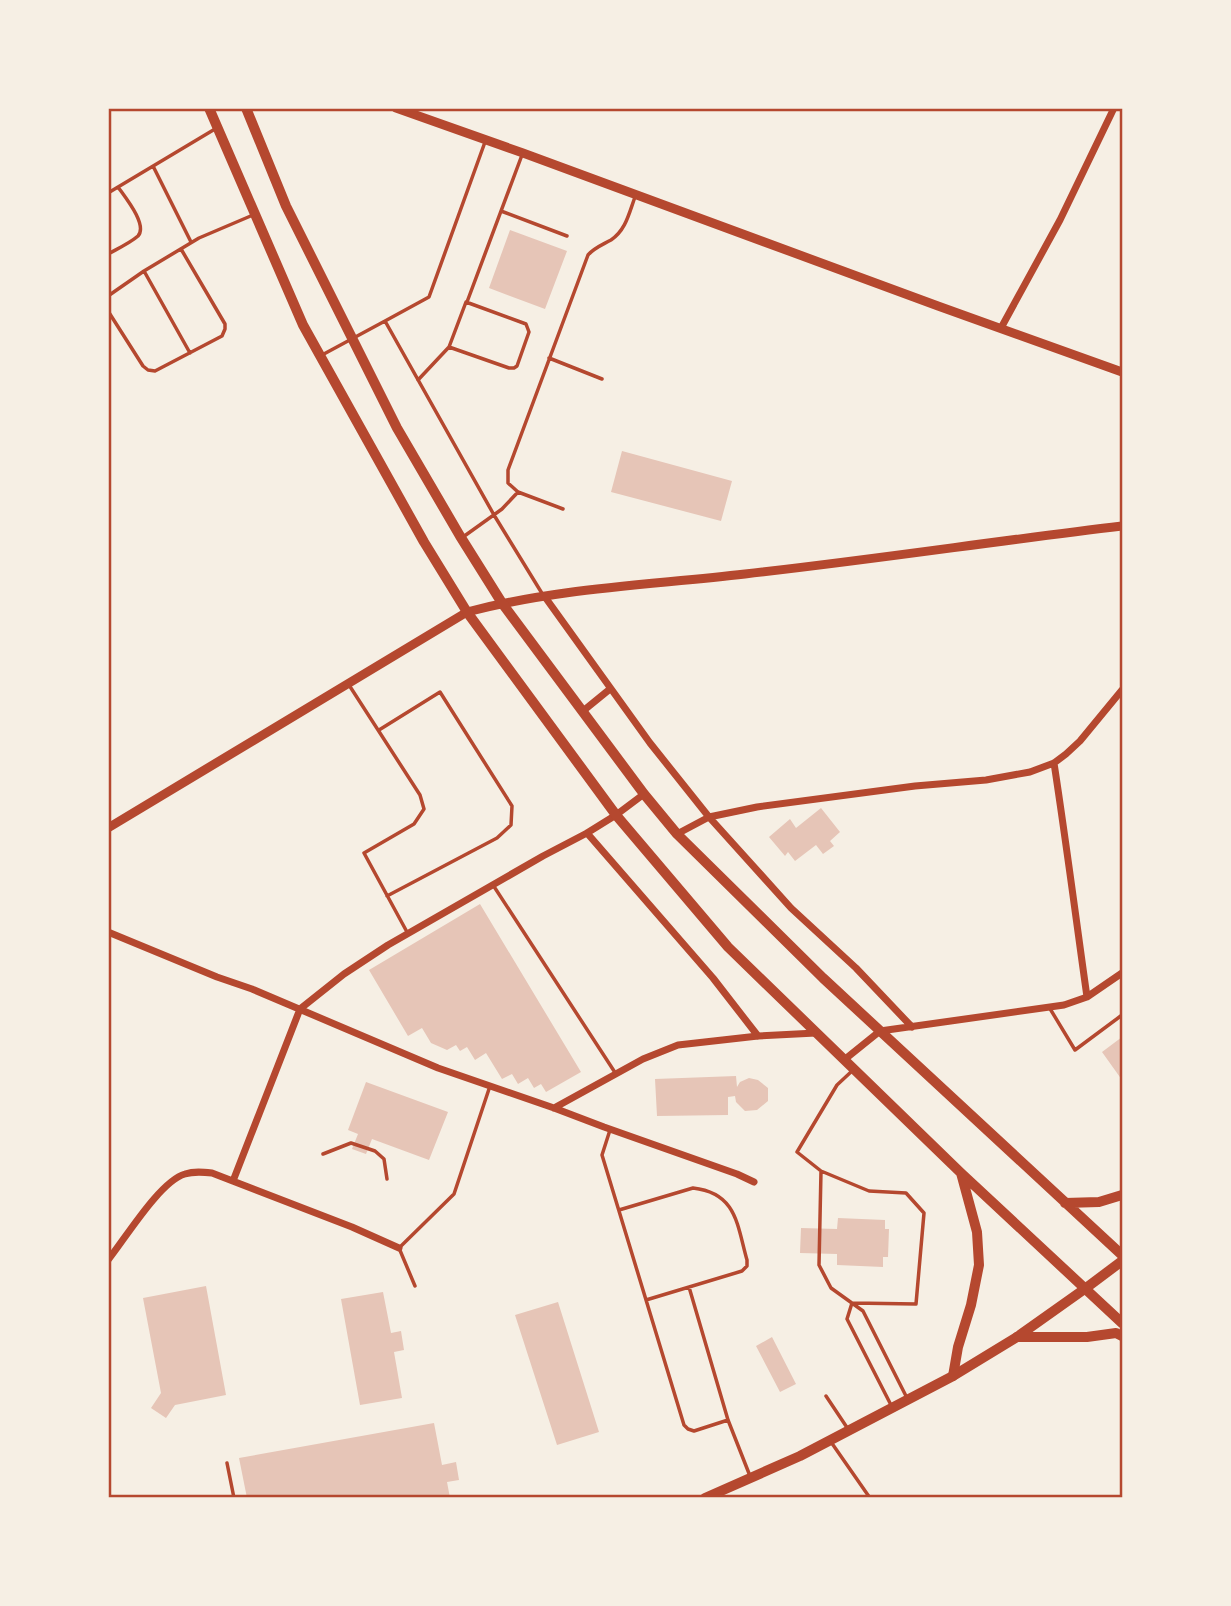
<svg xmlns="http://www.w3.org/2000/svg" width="1231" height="1606" font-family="Raleway,sans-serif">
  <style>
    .building { fill: #e6c5b7 }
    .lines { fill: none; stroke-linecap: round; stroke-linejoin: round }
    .service { stroke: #b5482f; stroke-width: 3.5 }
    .minor { stroke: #b5482f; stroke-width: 7 }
    .tertiary { stroke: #b5482f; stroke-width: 9 }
    .secondary { stroke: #b5482f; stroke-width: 10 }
    .primary { stroke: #b5482f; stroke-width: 10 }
    .trunk { stroke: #b5482f; stroke-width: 10 }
    .neatline { fill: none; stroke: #b5482f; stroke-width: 2.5 }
  </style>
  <rect width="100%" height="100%" fill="#f6efe4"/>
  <path class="building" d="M 510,230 L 567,251 L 545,309 L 489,288 Z
    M 622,451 L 732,481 L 721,521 L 611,492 Z
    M 821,808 L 840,832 L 830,841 L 834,846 L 823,854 L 816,845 L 795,861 L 788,852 L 785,856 L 769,837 L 790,819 L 796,828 Z
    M 480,904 L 581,1072 L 546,1092 L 541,1084 L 534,1088 L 528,1078 L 518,1084 L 512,1074 L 502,1079 L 486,1053 L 475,1060 L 467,1047 L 460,1051 L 456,1045 L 447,1050 L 431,1043 L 422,1028 L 408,1036 L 369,970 Z
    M 1122,1037 L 1122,1080 L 1102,1052 Z
    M 736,1076 L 737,1087 L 740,1082 L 749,1078 L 758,1080 L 768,1088 L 768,1101 L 757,1110 L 745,1111 L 736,1102 L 735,1096 L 728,1097 L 728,1115 L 657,1116 L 655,1079 Z
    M 366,1082 L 448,1112 L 429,1160 L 372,1139 L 366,1154 L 352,1149 L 358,1134 L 348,1130 Z
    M 838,1218 L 885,1220 L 885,1229 L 889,1229 L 888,1257 L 883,1257 L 883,1267 L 837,1265 L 837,1254 L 800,1253 L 801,1228 L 837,1229 Z
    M 206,1286 L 226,1395 L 175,1405 L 166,1418 L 151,1408 L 161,1393 L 143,1298 Z
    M 383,1292 L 391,1333 L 401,1331 L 404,1350 L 394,1352 L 402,1398 L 360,1405 L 341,1299 Z
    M 558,1302 L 599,1432 L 557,1445 L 515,1315 Z
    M 772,1337 L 796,1384 L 780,1392 L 756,1346 Z
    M 434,1423 L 442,1465 L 456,1462 L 459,1480 L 447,1482 L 450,1498 L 247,1498 L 239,1458 Z"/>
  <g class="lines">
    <path class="service" d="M 153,166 L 191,242
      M 108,193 L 215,129
      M 501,211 L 567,236
      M 108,254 C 117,249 130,243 138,236 C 148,225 125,197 118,187
      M 144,271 L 190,353
      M 108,296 L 144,271 L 199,238 L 253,215
      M 467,302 L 522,155
      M 108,311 L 143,366 L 148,370 L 155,371 L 222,336 L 225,329 L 225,324 L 181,249
      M 385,321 L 429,297 L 485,142
      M 322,355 L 385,321 L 494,515 L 543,595
      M 549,358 L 602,379
      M 418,380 L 449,347 L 509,368 L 514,368 L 517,366 L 529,332 L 526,324 L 466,302 L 449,347
      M 563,509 L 518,492 L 508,483 L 508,470 L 588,255 C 594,248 602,245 611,240 C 626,230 629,213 635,197
      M 463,537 L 502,509 L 518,492
      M 349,685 L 420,795 L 424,809 L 414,824 L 364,853 L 407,932
      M 379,730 L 440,692 L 512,806 L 511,825 L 497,838 L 387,896
      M 493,885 L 616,1074
      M 1049,1007 L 1075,1050 L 1122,1015
      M 610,1130 L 602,1155 L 684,1425 L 688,1429 L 694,1431 L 728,1420
      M 323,1154 L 351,1143 L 375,1151 L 384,1159 L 387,1179
      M 821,1171 L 819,1265 L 831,1288 L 863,1311 L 907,1398
      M 619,1210 L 693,1188 C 737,1193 737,1225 747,1260 L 747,1266 L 742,1271 L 646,1300
      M 415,1286 L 399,1248 L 454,1194 L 490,1086
      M 689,1287 L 728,1420 L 750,1476
      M 852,1303 L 916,1304 L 924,1213 L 906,1193 L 869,1191 L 821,1171 L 797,1152 L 837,1085 L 852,1071
      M 852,1303 L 847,1319 L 891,1405
      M 826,1396 L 848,1429
      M 831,1442 L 870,1498
      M 227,1463 L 234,1498
      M 108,1491 L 110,1498"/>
    <path class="minor" d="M 1001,328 L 1060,220 L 1114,108
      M 545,597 L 650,743 L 709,817 L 791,908 L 856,968 L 912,1027
      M 583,711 L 610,689
      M 1054,763 C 1066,841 1076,919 1087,997
      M 587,833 L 713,978 L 758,1036
      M 677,834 L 709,817 L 757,807 L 915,786 L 986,780 L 1030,772 L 1054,763 L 1066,754 L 1080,741 L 1122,690
      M 108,932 L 217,977 L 252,989 L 438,1068 L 554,1108 L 604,1127 L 737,1174 L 754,1182
      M 844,1060 L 880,1031 L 1064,1005 L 1087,997 L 1122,973
      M 554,1108 L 643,1059 L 678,1045 L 758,1036 L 816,1033
      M 233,1181 L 300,1009 L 344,974 L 388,945 L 543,856 L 587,833 L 616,815 L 644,794
      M 108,1260 C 125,1239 160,1181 185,1174 C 194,1171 203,1172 212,1173 L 352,1227 L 399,1248"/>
    <path class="tertiary" d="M 396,108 L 523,153 L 938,306 L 1122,372
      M 108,828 L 467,612 C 558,588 651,585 745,574 C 871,560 996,541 1122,526"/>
    <path class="secondary" d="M 705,1498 L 800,1456 L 953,1376 L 1017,1337 L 1086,1288"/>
    <path class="primary" d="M 1086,1288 L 1122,1261"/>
    <path class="trunk" d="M 209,108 L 303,325 L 424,542 L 467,612 L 616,815 L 728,947 L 961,1173 L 1122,1323
      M 246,108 L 286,206 L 397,428 L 460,536 L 502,603 L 644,794 L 677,834 L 823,978 L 1122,1255
      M 1065,1203 L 1099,1202 L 1122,1195
      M 1017,1337 L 1087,1337 L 1116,1333 L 1122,1336
      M 953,1376 L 958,1347 L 971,1305 L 979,1265 L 977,1232 L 961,1173"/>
  </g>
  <rect width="1231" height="1606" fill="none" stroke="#f6efe4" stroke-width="220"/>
  <rect x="110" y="110" width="1011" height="1386" class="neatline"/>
</svg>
